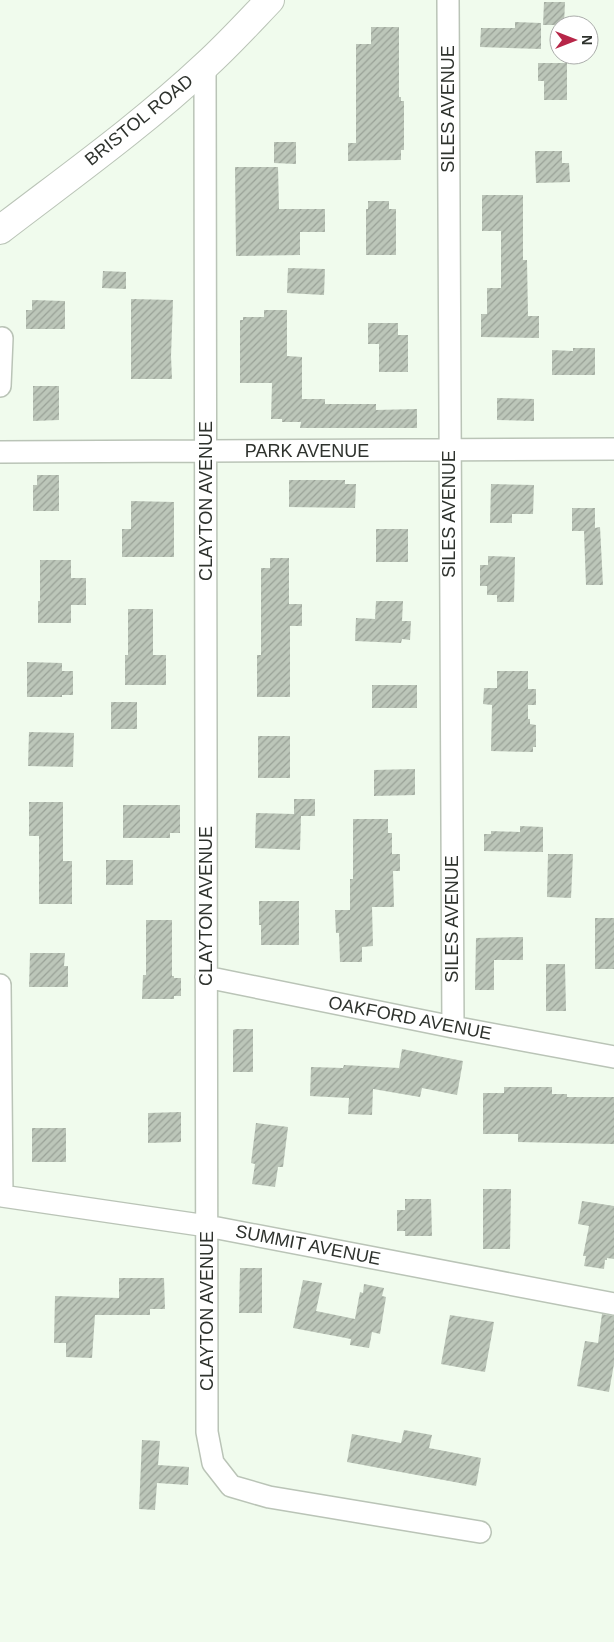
<svg xmlns="http://www.w3.org/2000/svg" width="614" height="1642" font-family="Helvetica,sans-serif">
  <style>
    .building { fill: url(#building-hatch) }
    .lines { fill: none; stroke-linecap: round; stroke-linejoin: round }
    .street-casing { stroke: #bac4b7; stroke-width: 24 }
    .secondary-casing { stroke: #bac4b7; stroke-width: 30 }
    .street { stroke: #fff; stroke-width: 21 }
    .secondary { stroke: #fff; stroke-width: 28 }
    .labels { text-anchor: middle; dominant-baseline: central; stroke-width: 4; stroke-linejoin: round; paint-order: stroke }
    .street-label { font-size: 18px; fill: #2e322d; stroke: #fff }
  </style>
  <defs>
    <pattern id="building-hatch" width="6" height="6" patternUnits="userSpaceOnUse" patternTransform="scale(1.25)"><rect width="6" height="6" fill="#bcc6b9"/><path d="M-1 1l2-2M0 6l6-6M5 7l2-2" fill="none" stroke="#99a197"/></pattern>
  </defs>
  <rect width="100%" height="100%" fill="#f0fbed"/>
  <path class="building" d="M 544,2 L 565,2 L 564,25 L 543,25 Z
    M 515,22 L 541,23 L 541,49 L 480,47 L 481,28 L 515,28 Z
    M 371,27 L 399,27 L 399,97 L 401,97 L 401,101 L 404,101 L 404,150 L 401,150 L 401,160 L 348,161 L 348,143 L 356,143 L 356,44 L 371,44 Z
    M 538,63 L 567,63 L 567,100 L 544,100 L 544,81 L 538,81 Z
    M 274,142 L 296,142 L 296,164 L 274,163 Z
    M 535,151 L 562,151 L 562,163 L 569,163 L 570,182 L 536,183 Z
    M 235,167 L 278,167 L 279,209 L 325,209 L 325,232 L 300,232 L 300,255 L 236,256 Z
    M 482,195 L 523,195 L 523,260 L 527,260 L 528,316 L 539,316 L 539,338 L 481,337 L 481,314 L 487,314 L 487,288 L 501,288 L 501,231 L 482,231 Z
    M 368,201 L 389,201 L 389,209 L 396,209 L 396,255 L 366,255 L 366,209 L 368,209 Z
    M 288,268 L 325,269 L 324,295 L 287,293 Z
    M 103,271 L 126,272 L 126,289 L 102,288 Z
    M 131,299 L 173,300 L 171,356 L 172,379 L 131,379 Z
    M 32,300 L 65,301 L 65,329 L 26,329 L 26,310 L 32,310 Z
    M 264,310 L 287,310 L 287,356 L 302,357 L 302,399 L 325,399 L 325,404 L 376,404 L 376,410 L 417,409 L 417,428 L 300,428 L 301,422 L 282,422 L 282,419 L 271,419 L 272,383 L 240,383 L 240,320 L 243,320 L 243,317 L 264,317 Z
    M 368,323 L 398,323 L 398,335 L 408,335 L 408,372 L 379,372 L 379,344 L 368,344 Z
    M 573,348 L 595,348 L 595,375 L 552,375 L 552,350 L 573,351 Z
    M 33,386 L 59,386 L 59,420 L 33,421 Z
    M 497,398 L 534,399 L 534,421 L 497,420 Z
    M 37,475 L 59,475 L 59,511 L 33,511 L 33,485 L 37,485 Z
    M 289,480 L 345,480 L 345,484 L 356,484 L 355,508 L 289,507 Z
    M 491,484 L 534,485 L 533,514 L 512,514 L 512,523 L 490,523 Z
    M 131,501 L 174,502 L 174,557 L 122,557 L 122,529 L 131,529 Z
    M 572,508 L 595,508 L 595,528 L 600,527 L 603,585 L 586,585 L 584,531 L 572,531 Z
    M 376,529 L 408,529 L 408,562 L 376,562 Z
    M 488,556 L 515,557 L 514,602 L 497,602 L 497,595 L 487,595 L 487,586 L 480,586 L 480,565 L 488,565 Z
    M 270,558 L 289,558 L 289,604 L 302,604 L 302,626 L 290,626 L 290,697 L 257,697 L 257,655 L 261,655 L 261,568 L 270,568 Z
    M 40,560 L 71,560 L 71,578 L 86,578 L 86,605 L 71,605 L 71,623 L 38,623 L 38,601 L 40,601 Z
    M 376,601 L 403,601 L 402,621 L 411,621 L 410,640 L 402,639 L 401,643 L 355,641 L 356,618 L 375,619 Z
    M 128,609 L 153,609 L 153,655 L 166,655 L 166,685 L 125,685 L 125,655 L 128,655 Z
    M 27,662 L 62,663 L 62,671 L 73,671 L 73,695 L 62,695 L 62,697 L 27,697 Z
    M 497,671 L 528,671 L 528,689 L 536,689 L 536,705 L 528,705 L 528,719 L 530,719 L 530,724 L 536,725 L 536,747 L 533,747 L 533,752 L 491,751 L 492,705 L 483,704 L 484,688 L 497,688 Z
    M 372,685 L 417,685 L 417,708 L 372,708 Z
    M 111,702 L 137,702 L 137,729 L 111,729 Z
    M 29,732 L 74,733 L 73,767 L 28,766 Z
    M 258,736 L 290,736 L 290,778 L 258,778 Z
    M 415,769 L 415,795 L 374,796 L 374,770 Z
    M 294,799 L 315,799 L 315,816 L 301,816 L 300,850 L 255,848 L 256,813 L 294,814 Z
    M 29,802 L 63,802 L 63,861 L 72,861 L 72,904 L 39,904 L 39,836 L 29,836 Z
    M 123,805 L 180,805 L 180,833 L 170,833 L 170,838 L 123,838 Z
    M 353,819 L 388,819 L 388,833 L 392,833 L 392,854 L 400,854 L 400,871 L 393,871 L 394,907 L 372,907 L 373,946 L 362,947 L 362,962 L 340,962 L 339,933 L 336,933 L 335,910 L 350,910 L 350,879 L 353,879 Z
    M 520,826 L 543,827 L 543,852 L 484,851 L 484,834 L 491,834 L 491,831 L 520,832 Z
    M 548,854 L 573,854 L 571,898 L 547,897 Z
    M 106,860 L 133,860 L 133,885 L 106,885 Z
    M 259,901 L 299,901 L 299,945 L 261,945 L 261,925 L 259,925 Z
    M 595,918 L 614,918 L 614,969 L 595,969 Z
    M 146,920 L 172,920 L 172,976 L 174,976 L 174,978 L 181,978 L 181,996 L 174,996 L 174,999 L 142,999 L 143,975 L 146,975 Z
    M 523,937 L 523,960 L 494,960 L 494,990 L 475,990 L 476,938 Z
    M 30,953 L 65,953 L 64,966 L 68,966 L 68,987 L 29,987 Z
    M 546,964 L 565,964 L 566,1011 L 546,1011 Z
    M 236,1029 L 253,1029 L 253,1072 L 233,1072 L 233,1030 Z
    M 402,1049 L 463,1061 L 457,1095 L 422,1088 L 420,1097 L 373,1089 L 372,1115 L 348,1114 L 349,1098 L 310,1096 L 311,1067 L 343,1068 L 344,1065 L 399,1068 Z
    M 504,1087 L 552,1087 L 552,1094 L 567,1094 L 567,1097 L 614,1097 L 614,1144 L 518,1142 L 518,1134 L 483,1134 L 483,1093 L 504,1093 Z
    M 181,1112 L 181,1142 L 148,1143 L 148,1113 Z
    M 256,1123 L 288,1127 L 283,1167 L 278,1167 L 275,1187 L 252,1184 L 255,1164 L 251,1163 Z
    M 32,1128 L 66,1128 L 66,1162 L 32,1162 Z
    M 483,1189 L 511,1189 L 510,1249 L 483,1249 Z
    M 405,1199 L 431,1199 L 432,1236 L 405,1236 L 405,1231 L 397,1231 L 397,1210 L 405,1210 Z
    M 582,1201 L 614,1206 L 614,1259 L 607,1258 L 607,1260 L 605,1260 L 604,1269 L 584,1266 L 586,1256 L 583,1256 L 589,1226 L 578,1224 Z
    M 240,1268 L 262,1268 L 262,1313 L 239,1313 Z
    M 119,1278 L 164,1278 L 165,1309 L 150,1309 L 150,1315 L 95,1315 L 92,1358 L 66,1357 L 66,1343 L 54,1343 L 55,1296 L 119,1298 Z
    M 303,1280 L 322,1283 L 316,1311 L 355,1319 L 360,1292 L 363,1293 L 364,1284 L 384,1288 L 382,1296 L 386,1297 L 380,1334 L 372,1332 L 369,1348 L 350,1345 L 351,1339 L 293,1328 Z
    M 602,1314 L 614,1316 L 614,1364 L 609,1392 L 577,1386 L 585,1341 L 598,1343 Z
    M 450,1315 L 494,1322 L 485,1372 L 441,1364 Z
    M 404,1430 L 432,1435 L 429,1448 L 481,1458 L 476,1486 L 347,1462 L 352,1434 L 401,1443 Z
    M 142,1440 L 160,1441 L 158,1465 L 189,1467 L 188,1485 L 157,1483 L 155,1510 L 139,1509 Z"/>
  <g class="lines">
    <defs>
      <path id="street" d="M 448,0 L 453,1027
        M 205,66 L 207,1432 L 213,1463 L 231,1486 L 269,1497 L 480,1532
        M 0,386 L 2,338
        M 0,452 L 614,449
        M 206,977 L 453,1027 L 614,1057
        M 0,985 L 2,1196
        M 0,1195 L 2,1196 L 207,1226 L 614,1304"/>
      <path id="secondary" d="M 0,230 C 69,177 142,125 206,65 C 228,45 249,22 270,0"/>
    </defs>
    <use href="#street" class="street-casing"/>
    <use href="#secondary" class="secondary-casing"/>
    <use href="#street" class="street"/>
    <use href="#secondary" class="secondary"/>
  </g>
  <g class="labels">
    <g class="street-label">
      <text transform="translate(448 109) rotate(-90)">SILES AVENUE</text>
      <text transform="translate(139 120) rotate(-39)">BRISTOL ROAD</text>
      <text x="307" y="451">PARK AVENUE</text>
      <text transform="translate(206 501) rotate(-90)">CLAYTON AVENUE</text>
      <text transform="translate(449 514) rotate(-90)">SILES AVENUE</text>
      <text transform="translate(206 906) rotate(-90)">CLAYTON AVENUE</text>
      <text transform="translate(452 919) rotate(-90)">SILES AVENUE</text>
      <text transform="translate(410 1018) rotate(11)">OAKFORD AVENUE</text>
      <text transform="translate(308 1245) rotate(11)">SUMMIT AVENUE</text>
      <text transform="translate(207 1311) rotate(-90)">CLAYTON AVENUE</text>
    </g>
  </g>
  <g transform="translate(574 40) rotate(90)"><circle r="24" fill="#ffffff" stroke="#abadab"/>
  <path d="M0-4L9 19L0 12L-9 19Z" fill="#b72648"/>
  <text y="-8" font-size="14" font-weight="bold" text-anchor="middle" fill="#2e322d">N</text>
  </g>
</svg>
